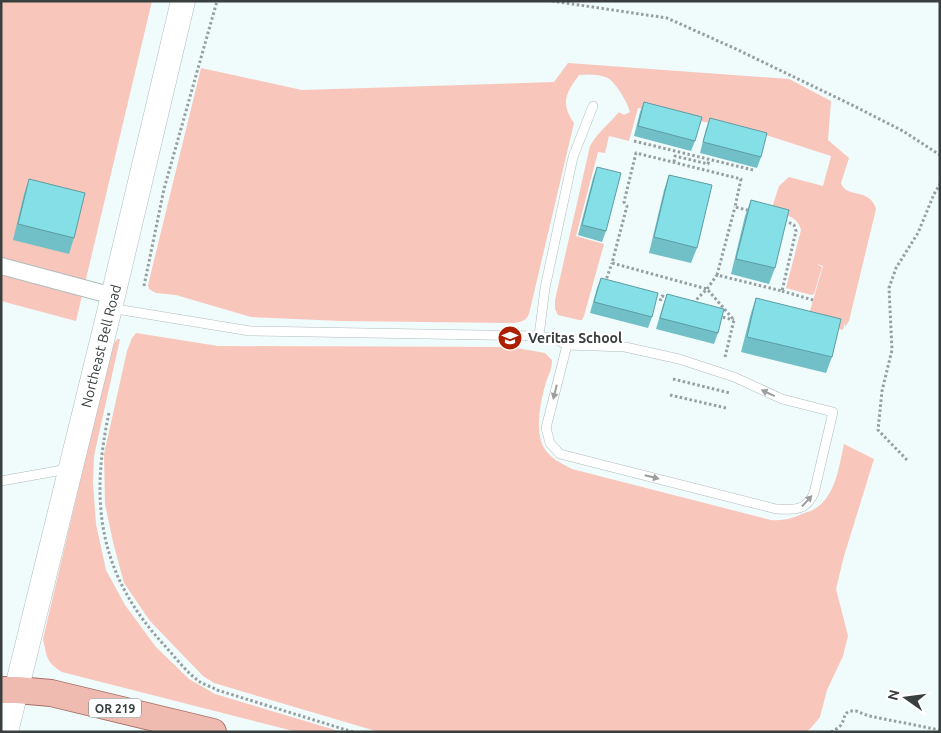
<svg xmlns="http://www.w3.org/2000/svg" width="941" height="733" font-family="Ubuntu,sans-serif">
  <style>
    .green { fill: #f9c6bb }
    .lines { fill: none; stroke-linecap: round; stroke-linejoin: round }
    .service-casing { stroke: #b1bbbc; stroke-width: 10 }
    .minor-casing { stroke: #b1bbbc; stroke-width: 18 }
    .secondary-casing { stroke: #b1bbbc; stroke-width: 25 }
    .primary-casing { stroke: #a87166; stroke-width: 28 }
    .path { stroke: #969f9f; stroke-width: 3; stroke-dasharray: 2.5 2.5; stroke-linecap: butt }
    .service { stroke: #fff; stroke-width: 9 }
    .minor { stroke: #fff; stroke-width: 16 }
    .secondary { stroke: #fff; stroke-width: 24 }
    .primary { stroke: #efbbb0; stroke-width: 26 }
    .wall { fill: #72c0c7 }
    .building { fill: #85dfe7; stroke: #5d9ca2 }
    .oneway { fill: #9c9e9e }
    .labels { text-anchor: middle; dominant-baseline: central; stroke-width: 4.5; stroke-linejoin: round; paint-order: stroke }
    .shield { fill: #fff; stroke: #747878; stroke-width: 1 }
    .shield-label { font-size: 12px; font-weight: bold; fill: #393e3e }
    .poi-label { font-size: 14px; font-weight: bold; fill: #393e3e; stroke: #fff; text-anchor: start }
    .street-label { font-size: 14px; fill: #393e3e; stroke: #fff }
  </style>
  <rect width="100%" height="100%" fill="#f0fbfc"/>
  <path class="green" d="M 1,1 L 152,1 L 76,321 L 1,301 Z
    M 568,63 L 789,79 L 831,101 L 828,140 L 849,158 L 841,183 C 846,199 870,187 876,209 L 849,321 L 845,327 L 845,322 L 843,330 L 807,321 L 823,266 L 817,264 L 822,267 L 814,294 L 811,295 L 786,288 L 801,230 C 797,215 785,215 771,211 L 779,186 L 789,177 L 823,186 L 831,156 L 766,135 L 638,108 L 629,141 L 609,136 L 605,153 L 598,152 L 576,236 L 604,244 L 584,316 L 582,320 L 579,320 L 558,315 L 555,309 L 555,300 L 590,146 C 598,132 609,124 619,112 L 624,115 L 630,112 C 628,103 616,83 608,78 C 599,74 588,74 579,75 C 566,93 560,103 574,123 L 529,314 C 526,321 521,322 514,323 L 341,321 L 251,317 L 176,295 L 156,293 L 149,289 L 148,285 L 201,68 L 302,90 L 554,82 Z
    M 136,333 L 218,346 L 511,347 L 545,353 L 552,360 C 552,369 549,374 546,382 C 541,400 534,430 544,448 C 550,458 562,464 572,469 L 771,520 C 782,521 791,519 802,514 C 806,512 812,511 816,508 C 836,495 839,466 844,444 L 874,459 L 844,556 L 836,589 L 848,636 L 843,656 L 827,690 L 820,717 L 810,729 L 805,732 L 379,732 L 214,683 L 203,676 L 150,621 L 124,583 L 113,542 L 105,504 L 104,454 L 127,351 L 132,338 Z
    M 117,339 L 120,339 L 94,456 L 93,483 L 96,524 L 106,570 L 125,605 L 156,647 L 189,679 L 215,694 L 342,732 L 297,732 L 62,672 C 46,662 47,657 43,639 L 112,347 Z"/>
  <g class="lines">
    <defs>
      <path id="service" d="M 110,308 L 250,331 L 539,336 L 556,339 L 567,345 L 625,347 L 679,359 L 734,377 L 782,399 L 833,412 L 814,493 C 806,511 794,510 776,509 L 560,454 L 550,443 L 546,428 L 567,345
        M 539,336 L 545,288 L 573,157 L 593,106
        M 1,481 L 68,469"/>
      <path id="minor" d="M 1,266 L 113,296"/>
      <path id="secondary" d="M 6,732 L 113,296 L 183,1"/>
      <path id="primary" d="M 1,690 L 17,690 L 51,693 L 213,732"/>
    </defs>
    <use href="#service" class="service-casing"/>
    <use href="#minor" class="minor-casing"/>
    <use href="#secondary" class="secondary-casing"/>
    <use href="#primary" class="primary-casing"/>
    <path class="path" d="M 552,1 L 667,18 L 736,49 L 852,105 L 903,131 L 940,155
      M 634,141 L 753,170
      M 674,162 L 675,156 L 708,164 L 709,160
      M 717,275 L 735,207
      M 605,283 L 612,263
      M 144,286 L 164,189 L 217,1
      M 782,291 L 813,300
      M 660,301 L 662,296 L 668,298
      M 693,303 L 707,289 L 717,275 L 782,291 L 796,231 L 794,225 L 784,220
      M 718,316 L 734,320
      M 725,357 L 734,320 L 707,289 L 612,263 L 627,206 L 624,202 L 636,153 L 741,179 L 735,207 L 751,211
      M 673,379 L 730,393
      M 670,395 L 726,408
      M 109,413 C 89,505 100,576 165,646 C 176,658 187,673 200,682 C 205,685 212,687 217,690 L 353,732
      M 907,460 L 878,430 L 882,391 L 892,350 L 889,288 L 896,268 L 918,233 L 934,194 L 940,184
      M 831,732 C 834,730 839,728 841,725 C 845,719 843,715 849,711 L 856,711 L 869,716 L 940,730"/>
    <use href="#service" class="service"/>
    <use href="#minor" class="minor"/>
    <use href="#secondary" class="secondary"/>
    <use href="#primary" class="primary"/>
  </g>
  <path class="wall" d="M 644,102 L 695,141 L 691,151 L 634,136 L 640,112 Z
    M 710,118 L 761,157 L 757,168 L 700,153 L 706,129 Z
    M 597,167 L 606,231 L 602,242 L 578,235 L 593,178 Z
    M 669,175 L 697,248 L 691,263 L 649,253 L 664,190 Z
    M 29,179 L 74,238 L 69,254 L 13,240 L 24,194 Z
    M 751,200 L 775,268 L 769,284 L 731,274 L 745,216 Z
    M 601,278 L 652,317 L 648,328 L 590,313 L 597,288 Z
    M 667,294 L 718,333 L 714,344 L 656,329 L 663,305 Z
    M 756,298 L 832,357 L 826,373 L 741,352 L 751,313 Z"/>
  <path class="building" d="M 644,102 L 702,117 L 695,141 L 638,126 Z
    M 710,118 L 767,133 L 761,157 L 703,142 Z
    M 597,167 L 621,173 L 606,231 L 582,225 Z
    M 669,175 L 712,185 L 697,248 L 654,237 Z
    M 29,179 L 85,193 L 74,238 L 18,224 Z
    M 751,200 L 789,210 L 775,268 L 736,259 Z
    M 601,278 L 658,293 L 652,317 L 594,302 Z
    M 667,294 L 724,309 L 718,333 L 660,318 Z
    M 756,298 L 841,319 L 832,357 L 747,337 Z"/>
  <defs><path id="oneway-solid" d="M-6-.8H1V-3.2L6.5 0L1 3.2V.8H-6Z" transform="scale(1.25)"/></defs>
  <g class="oneway">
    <use href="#oneway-solid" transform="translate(555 392) rotate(104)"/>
    <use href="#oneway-solid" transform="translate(768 393) rotate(-155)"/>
    <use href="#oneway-solid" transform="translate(652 477) rotate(14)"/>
    <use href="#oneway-solid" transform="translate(807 501) rotate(-47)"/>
  </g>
  <defs>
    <symbol id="school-disc" viewBox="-11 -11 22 22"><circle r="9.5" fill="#ad1f01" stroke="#fff"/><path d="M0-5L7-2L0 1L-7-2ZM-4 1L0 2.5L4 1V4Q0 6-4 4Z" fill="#fff"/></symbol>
  </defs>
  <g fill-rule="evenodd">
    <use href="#school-disc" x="496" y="324" width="28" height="28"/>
  </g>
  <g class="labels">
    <rect class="shield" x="89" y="698.5" width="52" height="19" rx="4"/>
    <g class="shield-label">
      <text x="115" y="708">OR 219</text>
    </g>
    <g class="poi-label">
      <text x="528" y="338">Veritas School</text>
    </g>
    <g class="street-label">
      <text transform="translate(101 346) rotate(-76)">Northeast Bell Road</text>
    </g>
  </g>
  <rect width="941" height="733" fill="none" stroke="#393e3e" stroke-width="5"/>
  <g transform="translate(906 698) rotate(284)" stroke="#ffffff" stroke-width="4" paint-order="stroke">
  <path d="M0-4L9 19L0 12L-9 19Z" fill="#393e3e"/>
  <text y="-8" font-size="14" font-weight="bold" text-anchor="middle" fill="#393e3e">N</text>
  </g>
</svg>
